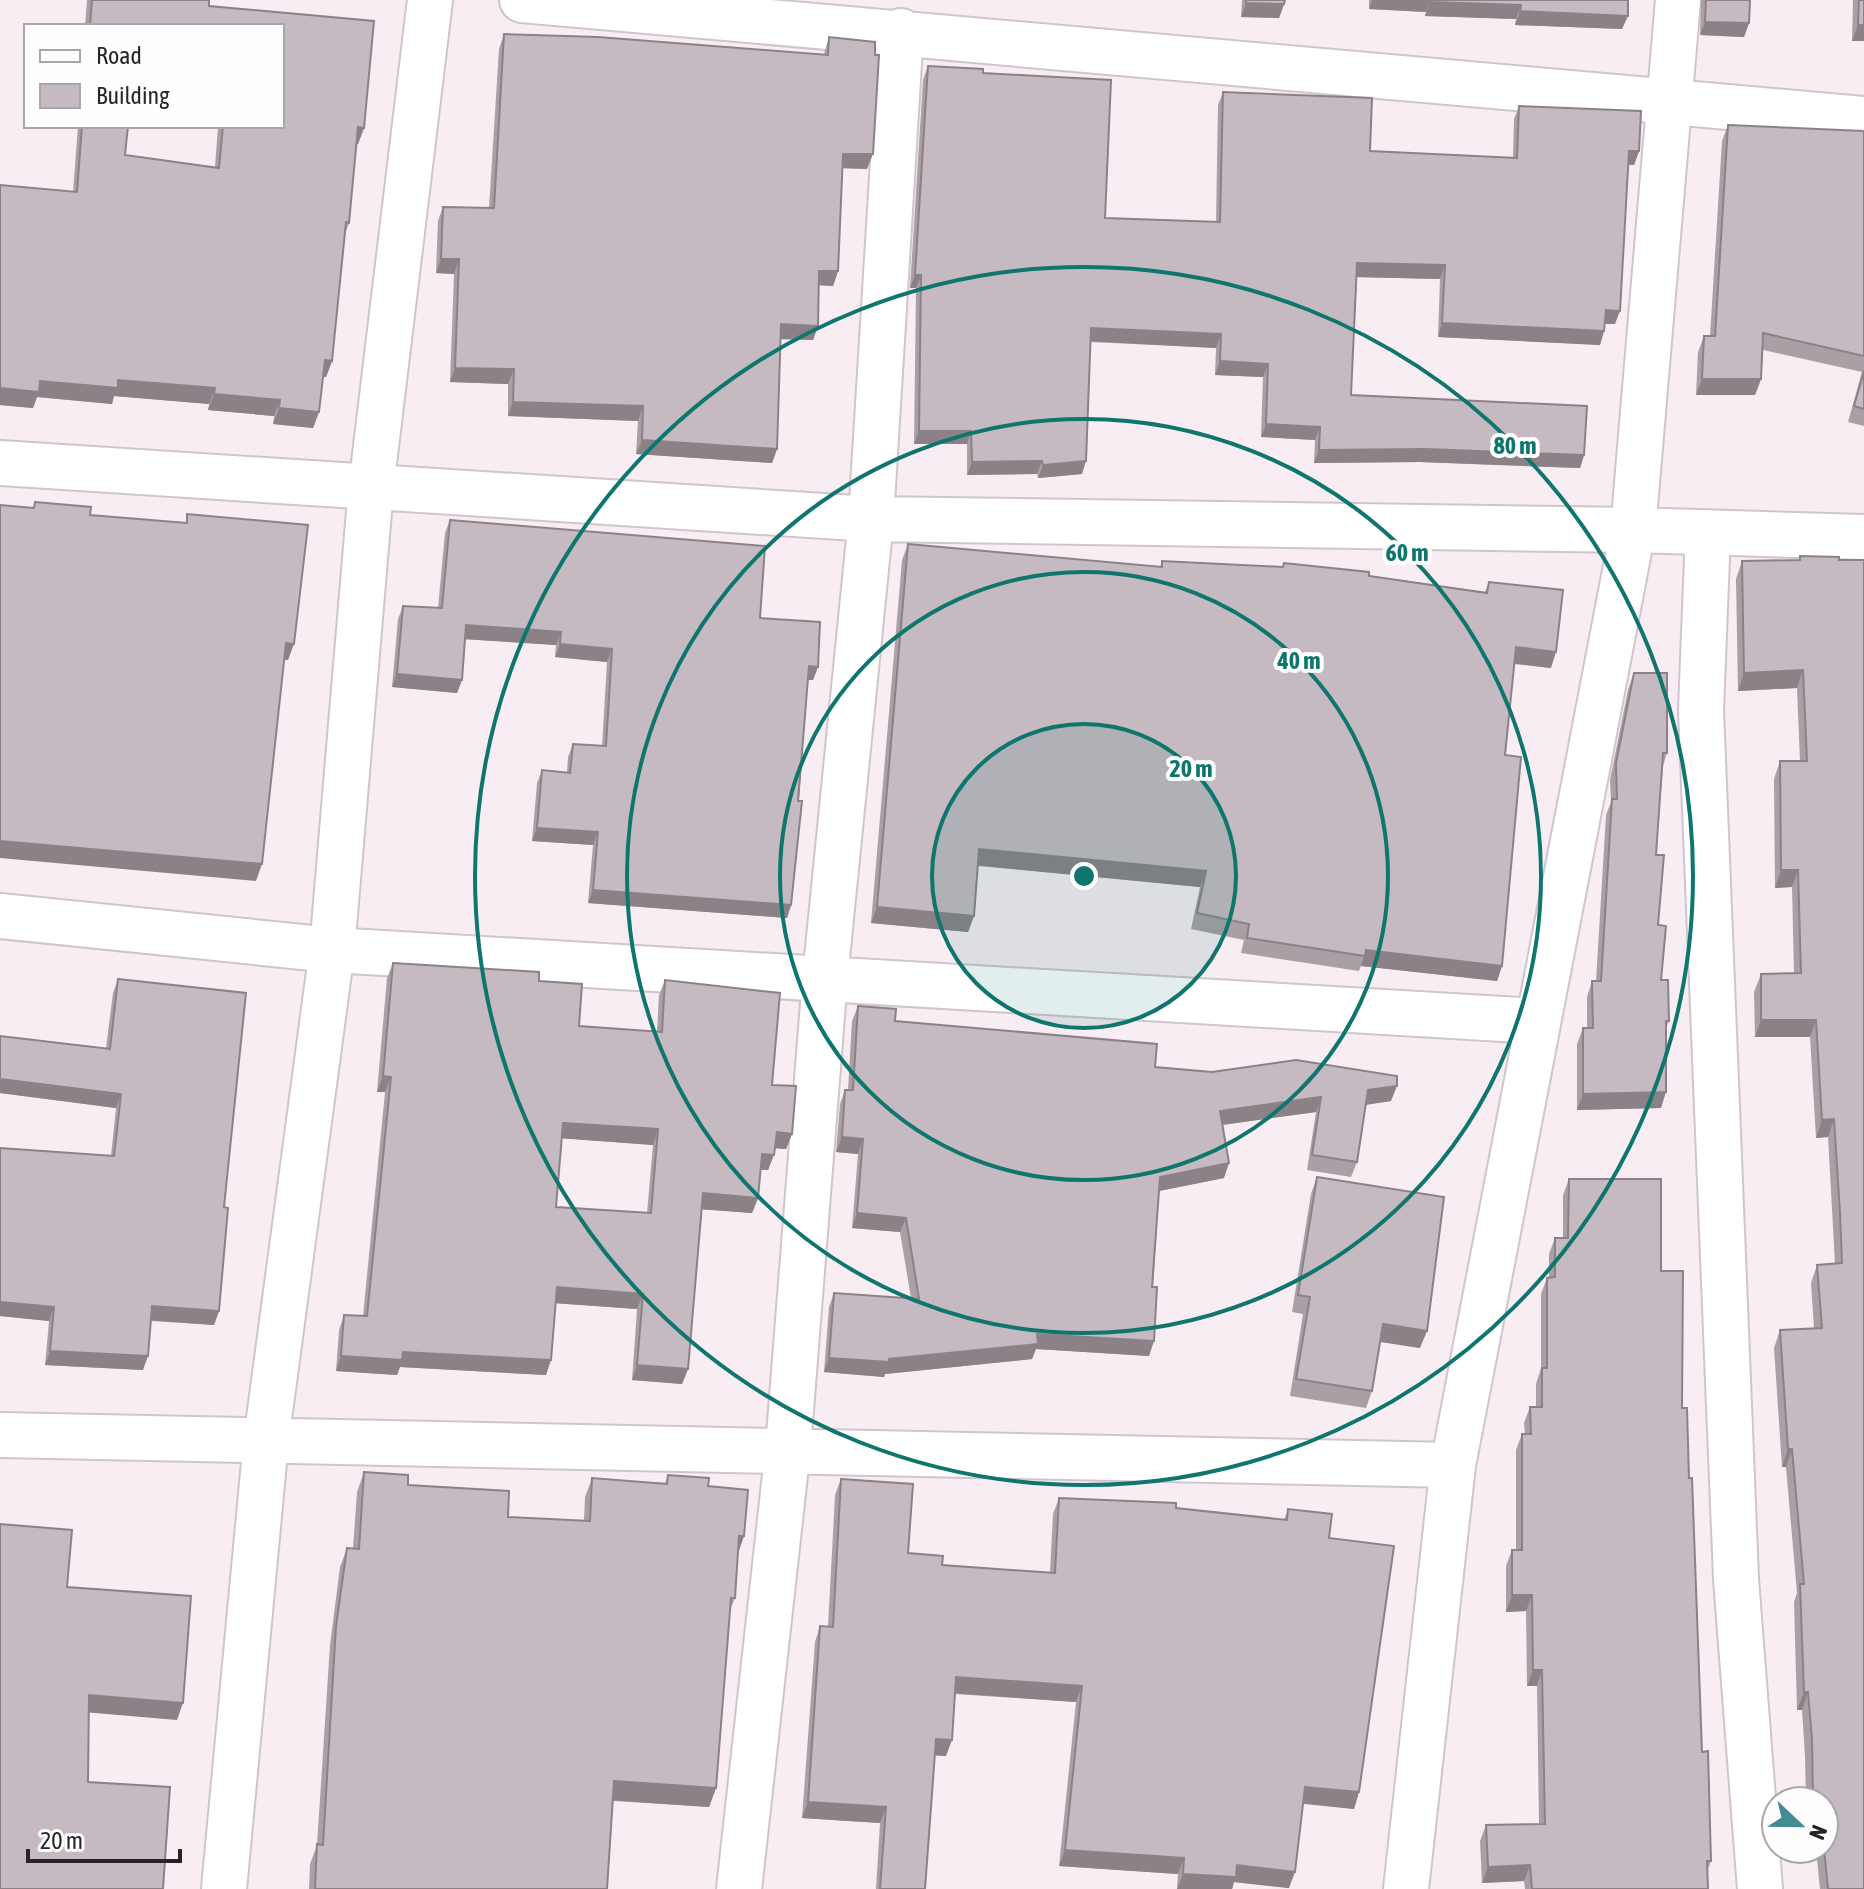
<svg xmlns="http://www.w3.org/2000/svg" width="1864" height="1889" font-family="'Asap Condensed',sans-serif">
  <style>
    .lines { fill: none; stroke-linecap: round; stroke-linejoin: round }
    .street-casing { stroke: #d1c5cc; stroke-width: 48 }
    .street { stroke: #fff; stroke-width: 44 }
    .wall { fill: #a9a0a6; fill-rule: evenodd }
    .shaded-wall { fill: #8a8287 }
    .building { fill: #c5bac1; stroke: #8a8287; stroke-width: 2; fill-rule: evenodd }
    .ring { fill: none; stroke: #0f766e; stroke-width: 4 }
    .centre { fill: #0f766e; stroke: #fefefe; stroke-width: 4 }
    .ring-label { font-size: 24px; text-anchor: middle; font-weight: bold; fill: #0f766e; stroke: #fefefe; stroke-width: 8; stroke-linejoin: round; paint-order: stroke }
  </style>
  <rect width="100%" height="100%" fill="#f9edf4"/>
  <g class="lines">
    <defs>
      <path id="street" d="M 522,0 L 1864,119
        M 0,463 L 871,519 L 1633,530 L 1864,537
        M 1708,532 L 1701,710 L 1736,1579 L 1760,1889
        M 0,916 L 332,950 L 1537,1021
        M 0,1435 L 1453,1465
        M 224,1889 L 266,1441 L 332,950 L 371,488 L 430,0
        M 739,1889 L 788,1448 L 825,978 L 871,519 L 901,31
        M 1406,1889 L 1453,1465 L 1633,530 L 1678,0"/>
    </defs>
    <use href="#street" class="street-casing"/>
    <use href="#street" class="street"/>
  </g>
  <path class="wall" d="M 87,0 L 209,0 L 209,6 L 374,21 L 364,128 L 358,144 L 356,144 L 349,223 L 345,234 L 332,361 L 326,377 L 323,377 L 319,412 L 313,428 L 273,424 L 274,416 L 208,410 L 209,404 L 114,396 L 112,404 L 37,397 L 33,408 L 0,405 L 0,185 L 73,192 L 78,126 L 128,126 L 125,155 L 215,167 L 218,126 L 282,126 L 282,26 L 85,26 Z
    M 1242,0 L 1285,0 L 1284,4 L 1279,18 L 1241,17 Z
    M 1369,0 L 1628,0 L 1622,29 L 1515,25 L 1516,19 L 1425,16 L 1426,12 L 1369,9 Z
    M 1701,0 L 1750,0 L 1749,23 L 1744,37 L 1700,35 Z
    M 1853,0 L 1864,0 L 1864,41 L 1852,41 Z
    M 504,34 L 824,54 L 829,37 L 867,169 L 842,168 L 838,271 L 833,286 L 819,285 L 818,326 L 813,340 L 781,339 L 777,449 L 772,463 L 636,454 L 638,421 L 508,416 L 508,384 L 450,382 L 454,274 L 436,273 L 438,221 L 443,207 L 489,208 L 499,49 Z
    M 928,66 L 983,73 L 1105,218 L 1216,222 L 1218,105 L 1223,92 L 1370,151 L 1513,158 L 1514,119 L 1519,106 L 1639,151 L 1634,165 L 1628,165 L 1615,324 L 1605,324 L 1604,331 L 1600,345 L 1438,337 L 1440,279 L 1357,277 L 1351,395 L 1584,455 L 1580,468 L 1420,462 L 1314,463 L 1315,440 L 1261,437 L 1263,377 L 1215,375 L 1216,348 L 1090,342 L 1082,474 L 1038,478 L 1037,474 L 967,475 L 967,444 L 914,444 L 916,288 L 910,288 L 923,80 Z
    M 1728,125 L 1864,131 L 1864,426 L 1848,422 L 1862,372 L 1763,350 L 1761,379 L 1755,395 L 1696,395 L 1698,352 L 1704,336 L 1710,336 L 1722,141 Z
    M 450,520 L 760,618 L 818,667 L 813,680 L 808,680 L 791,905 L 787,918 L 588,903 L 593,845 L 532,841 L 537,783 L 542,770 L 567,772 L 568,757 L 573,744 L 602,746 L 607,662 L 555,657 L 556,645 L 465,639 L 462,680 L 457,693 L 392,687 L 398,619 L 403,606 L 438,608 L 445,533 Z
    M 908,544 L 1160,567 L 1162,561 L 1282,567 L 1284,563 L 1485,592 L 1489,582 L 1551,668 L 1514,664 L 1505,755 L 1502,966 L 1497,981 L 1361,966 L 1359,971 L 1241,953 L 1244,940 L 1191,929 L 1200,887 L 978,866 L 974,916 L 968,932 L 871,923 L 902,560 Z
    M 1800,556 L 1839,557 L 1864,1889 L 1820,1889 L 1816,1849 L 1824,1849 L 1824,1801 L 1806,1801 L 1805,1756 L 1802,1710 L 1797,1710 L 1794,1602 L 1797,1593 L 1786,1467 L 1782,1467 L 1774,1348 L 1780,1330 L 1814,1328 L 1811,1283 L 1817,1265 L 1835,1264 L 1828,1137 L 1816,1138 L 1810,1037 L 1755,1037 L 1754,992 L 1761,974 L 1794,974 L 1792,887 L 1775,888 L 1774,779 L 1780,761 L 1800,761 L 1797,688 L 1738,691 L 1736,579 L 1742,561 L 1799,560 Z
    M 1634,673 L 1667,753 L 1663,766 L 1656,855 L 1658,925 L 1661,980 L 1669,1021 L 1666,1028 L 1661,1108 L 1577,1110 L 1577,1044 L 1583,1028 L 1587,1028 L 1587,997 L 1592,981 L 1596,981 L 1606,815 L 1611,802 L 1610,780 L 1628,690 Z
    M 393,963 L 539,981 L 579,1026 L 657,1031 L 659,995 L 665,980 L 772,1085 L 792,1134 L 786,1149 L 775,1148 L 768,1170 L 760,1170 L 758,1198 L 752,1213 L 701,1209 L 688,1369 L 682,1384 L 632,1380 L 637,1309 L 556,1303 L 546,1375 L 400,1367 L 397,1375 L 336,1371 L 339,1330 L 344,1315 L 363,1316 L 385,1092 L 377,1092 L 387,978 ZM 561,1138 L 653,1145 L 647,1213 L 556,1207 Z
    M 118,979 L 224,1207 L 219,1311 L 214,1325 L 151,1321 L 143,1370 L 45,1365 L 49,1321 L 0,1316 L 0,1148 L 111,1156 L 116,1108 L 0,1093 L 0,1036 L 106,1048 L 113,993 Z
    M 858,1006 L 895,1021 L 1155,1067 L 1391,1101 L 1366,1105 L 1357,1162 L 1351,1177 L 1307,1170 L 1316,1112 L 1222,1125 L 1224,1178 L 1159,1191 L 1149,1356 L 1036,1349 L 1032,1359 L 885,1374 L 884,1377 L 824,1372 L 829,1307 L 834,1293 L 911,1298 L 900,1232 L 852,1228 L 858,1154 L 836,1152 L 840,1104 L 845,1090 L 848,1090 L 852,1021 Z
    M 1317,1177 L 1420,1348 L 1380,1342 L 1372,1391 L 1366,1408 L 1290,1396 L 1303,1314 L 1292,1312 L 1311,1194 Z
    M 1569,1179 L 1661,1271 L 1682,1408 L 1689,1478 L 1702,1752 L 1711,1861 L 1707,1872 L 1708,1889 L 1525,1889 L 1524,1881 L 1482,1883 L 1480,1841 L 1486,1825 L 1539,1824 L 1537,1686 L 1527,1686 L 1526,1611 L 1506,1612 L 1506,1566 L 1512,1550 L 1516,1550 L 1516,1450 L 1522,1434 L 1525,1434 L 1524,1423 L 1530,1407 L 1536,1407 L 1536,1384 L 1541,1368 L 1541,1294 L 1547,1278 L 1549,1278 L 1549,1254 L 1555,1238 L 1563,1238 L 1563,1195 Z
    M 364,1472 L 508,1517 L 584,1521 L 585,1497 L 592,1478 L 665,1483 L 668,1475 L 708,1486 L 744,1536 L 738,1553 L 735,1598 L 730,1610 L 716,1788 L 709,1807 L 613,1801 L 607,1889 L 309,1889 L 310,1864 L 317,1845 L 330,1645 L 340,1567 L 347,1548 L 353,1548 L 357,1492 Z
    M 841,1479 L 908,1553 L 942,1565 L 1050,1572 L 1053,1514 L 1059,1498 L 1176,1508 L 1284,1520 L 1288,1509 L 1329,1538 L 1359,1792 L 1354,1809 L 1303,1804 L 1289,1888 L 1234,1882 L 1232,1889 L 1177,1889 L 1178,1874 L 1059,1866 L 1076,1702 L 955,1694 L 946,1756 L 934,1755 L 925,1889 L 876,1889 L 880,1823 L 802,1818 L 815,1642 L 820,1626 L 828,1627 L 835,1495 Z"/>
  <path class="shaded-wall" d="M 1372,0 L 1430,0 L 1426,12 L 1369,9 Z
    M 1430,2 L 1521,5 L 1516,19 L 1425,16 Z
    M 1246,3 L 1284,4 L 1279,18 L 1241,17 Z
    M 1520,11 L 1628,16 L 1622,29 L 1515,25 Z
    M 1705,22 L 1749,23 L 1744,37 L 1700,35 Z
    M 1858,25 L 1864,25 L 1864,41 L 1852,41 Z
    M 358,127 L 364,128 L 358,144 L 352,144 Z
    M 1629,151 L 1639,151 L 1634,165 L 1624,164 Z
    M 843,154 L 873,154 L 867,169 L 838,168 Z
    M 441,259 L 459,259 L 454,274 L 436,273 Z
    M 1357,263 L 1445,265 L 1440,279 L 1352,277 Z
    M 819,271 L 838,271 L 833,286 L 814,285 Z
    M 915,275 L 921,275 L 916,288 L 910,288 Z
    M 1606,310 L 1620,311 L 1615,324 L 1601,324 Z
    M 1442,323 L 1604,331 L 1600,345 L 1438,337 Z
    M 781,324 L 818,326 L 813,340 L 776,339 Z
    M 1091,328 L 1221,334 L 1216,348 L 1086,341 Z
    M 325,360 L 332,361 L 326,377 L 319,376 Z
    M 1220,361 L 1268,364 L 1263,377 L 1215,375 Z
    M 455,368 L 514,369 L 508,384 L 450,382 Z
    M 1702,379 L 1761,379 L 1755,395 L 1696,395 Z
    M 118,380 L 215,388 L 209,404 L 114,396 L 112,404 L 37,397 L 33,408 L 0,405 L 0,388 L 40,381 Z
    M 214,394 L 280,400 L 274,416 L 208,410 Z
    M 513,402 L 643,406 L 638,421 L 508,416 Z
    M 279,408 L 319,412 L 313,428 L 273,424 Z
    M 1266,424 L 1320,427 L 1315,440 L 1261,437 Z
    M 919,431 L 971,431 L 967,444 L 914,444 Z
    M 642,440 L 777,449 L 772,463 L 636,454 Z
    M 1425,449 L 1584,455 L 1580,468 L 1420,462 L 1314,463 L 1319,450 Z
    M 1042,461 L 1037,474 L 967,475 L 972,462 Z
    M 1086,461 L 1082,474 L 1038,478 L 1043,465 Z
    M 466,625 L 561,632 L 556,645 L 462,639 Z
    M 286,643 L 294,644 L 288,660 L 280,660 Z
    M 560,644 L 612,649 L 607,662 L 555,657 Z
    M 1516,647 L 1556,652 L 1551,668 L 1510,663 Z
    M 809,666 L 818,667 L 813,680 L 804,680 Z
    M 1803,670 L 1797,688 L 1738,691 L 1744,673 Z
    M 397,674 L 462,680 L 457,693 L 392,687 Z
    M 537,828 L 598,832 L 593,845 L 532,841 Z
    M 0,841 L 262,864 L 256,881 L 0,858 Z
    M 979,849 L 1206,871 L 1200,887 L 973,865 Z
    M 1781,870 L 1798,870 L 1792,887 L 1775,888 Z
    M 593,890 L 791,905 L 787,918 L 588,903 Z
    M 877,907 L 974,916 L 968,932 L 871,923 Z
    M 1366,950 L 1502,966 L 1497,981 L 1361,966 Z
    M 1761,1020 L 1816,1020 L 1810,1037 L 1755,1037 Z
    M 383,1076 L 391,1077 L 385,1092 L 377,1092 Z
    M 0,1079 L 121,1094 L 116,1108 L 0,1093 Z
    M 1397,1086 L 1391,1101 L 1363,1105 L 1368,1090 Z
    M 1666,1092 L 1661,1108 L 1577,1110 L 1583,1094 Z
    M 1321,1097 L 1316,1112 L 1214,1126 L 1220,1111 Z
    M 1834,1119 L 1828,1137 L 1816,1138 L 1822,1120 Z
    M 563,1123 L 658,1129 L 653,1145 L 557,1138 Z
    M 777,1132 L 792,1134 L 786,1149 L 771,1148 Z
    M 842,1137 L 863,1139 L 858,1154 L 836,1152 Z
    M 762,1154 L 774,1155 L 768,1170 L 756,1169 Z
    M 1229,1163 L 1224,1178 L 1154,1192 L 1160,1177 Z
    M 703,1193 L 758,1198 L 752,1213 L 697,1209 Z
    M 857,1213 L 906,1218 L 900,1232 L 852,1228 Z
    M 557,1287 L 643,1294 L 637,1309 L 552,1303 Z
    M 0,1302 L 54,1307 L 49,1321 L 0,1316 Z
    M 152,1306 L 219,1311 L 214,1325 L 147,1320 Z
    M 1383,1324 L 1427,1331 L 1420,1348 L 1376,1341 Z
    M 1037,1334 L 1154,1341 L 1149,1356 L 1036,1349 L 1032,1359 L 885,1374 L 884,1377 L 824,1372 L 829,1358 L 889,1359 Z
    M 50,1351 L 148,1356 L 143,1370 L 45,1365 Z
    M 403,1352 L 551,1360 L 546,1375 L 400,1367 L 397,1375 L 336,1371 L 341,1356 Z
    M 637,1365 L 688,1369 L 682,1384 L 632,1380 Z
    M 1788,1449 L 1792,1449 L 1786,1467 L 1782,1467 Z
    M 739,1536 L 744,1536 L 737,1556 Z
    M 1512,1595 L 1532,1595 L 1526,1611 L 1506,1612 Z
    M 1533,1670 L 1542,1670 L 1537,1686 L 1527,1686 Z
    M 956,1677 L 1082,1686 L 1076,1702 L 950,1693 Z
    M 1804,1692 L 1808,1692 L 1802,1710 L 1797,1710 Z
    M 89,1695 L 183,1703 L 177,1720 L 83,1712 Z
    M 936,1739 L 952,1740 L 946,1756 L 930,1755 Z
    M 614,1781 L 716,1788 L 709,1807 L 608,1800 Z
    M 1305,1787 L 1359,1792 L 1354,1809 L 1300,1803 Z
    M 808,1802 L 886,1807 L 880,1823 L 802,1818 Z
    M 1065,1850 L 1184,1858 L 1178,1874 L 1059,1866 Z
    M 1237,1865 L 1295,1872 L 1289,1888 L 1234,1882 L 1232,1889 L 1177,1889 L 1183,1874 Z
    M 1530,1865 L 1524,1881 L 1482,1883 L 1488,1867 Z"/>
  <path class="building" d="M 92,0 L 209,0 L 209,6 L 374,21 L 364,128 L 358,127 L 349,223 L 346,222 L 332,361 L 325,360 L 319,412 L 279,408 L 280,400 L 214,394 L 215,388 L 118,380 L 118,388 L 40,381 L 39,392 L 0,388 L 0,185 L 77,192 L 82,126 L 128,126 L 125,155 L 219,168 L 223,126 L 282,126 L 282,26 L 90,26 Z
    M 1246,0 L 1285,0 L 1284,4 L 1246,3 Z
    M 1431,0 L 1628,0 L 1628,16 L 1520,11 L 1521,5 L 1430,2 Z
    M 1706,0 L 1750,0 L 1749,23 L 1705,22 Z
    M 1859,0 L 1864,0 L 1864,25 L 1858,25 Z
    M 504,34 L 598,37 L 828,55 L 829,37 L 875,42 L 875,55 L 879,55 L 873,154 L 843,154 L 838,271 L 819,271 L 818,326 L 781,324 L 777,449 L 642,440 L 643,406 L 513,402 L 514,369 L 455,368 L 459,259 L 441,259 L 443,207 L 494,208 Z
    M 928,66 L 983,69 L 983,73 L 1111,80 L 1105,218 L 1220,222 L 1223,92 L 1372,98 L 1370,151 L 1517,158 L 1519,106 L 1641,111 L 1639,151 L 1629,151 L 1620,311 L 1606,310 L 1604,331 L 1442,323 L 1445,265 L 1357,263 L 1351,395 L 1587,406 L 1584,455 L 1425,449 L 1319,450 L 1320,427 L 1266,424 L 1268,364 L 1220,361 L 1221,334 L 1091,328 L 1086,461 L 1043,465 L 1042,461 L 972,462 L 971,431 L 919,431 L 921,275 L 915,275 Z
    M 1728,125 L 1864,131 L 1864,356 L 1763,333 L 1761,379 L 1702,379 L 1704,336 L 1715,336 Z
    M 1864,371 L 1864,409 L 1854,406 Z
    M 35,502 L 91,507 L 90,515 L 187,523 L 187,514 L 308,525 L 294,644 L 286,643 L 262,864 L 0,841 L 0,505 L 34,508 Z
    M 450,520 L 765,546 L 760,618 L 820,622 L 818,667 L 809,666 L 798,801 L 802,801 L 791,905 L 593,890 L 598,832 L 537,828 L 542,770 L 570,773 L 573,744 L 606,746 L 612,649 L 560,644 L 561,632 L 466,625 L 462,680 L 397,674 L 403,606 L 442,608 Z
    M 908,544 L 1162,567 L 1162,561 L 1283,567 L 1284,563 L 1369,572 L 1369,576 L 1487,593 L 1489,582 L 1563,590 L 1556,652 L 1516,647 L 1505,755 L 1521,757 L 1502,966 L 1366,950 L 1365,956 L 1247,938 L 1249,924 L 1197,913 L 1206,871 L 979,849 L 974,916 L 877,907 Z
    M 1800,556 L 1839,557 L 1839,560 L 1864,560 L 1864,1889 L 1828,1889 L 1824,1849 L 1824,1801 L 1813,1801 L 1812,1739 L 1808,1692 L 1804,1692 L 1800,1584 L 1804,1584 L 1792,1449 L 1788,1449 L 1780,1330 L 1822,1328 L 1817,1265 L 1842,1263 L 1840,1213 L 1834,1119 L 1822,1120 L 1816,1020 L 1761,1020 L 1761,974 L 1801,973 L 1798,870 L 1781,870 L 1780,761 L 1807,761 L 1803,670 L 1744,673 L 1742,561 L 1800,560 Z
    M 1634,673 L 1667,673 L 1667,753 L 1663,753 L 1656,855 L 1664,855 L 1658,925 L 1666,926 L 1661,980 L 1668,980 L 1669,1021 L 1666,1021 L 1666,1092 L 1583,1094 L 1583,1028 L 1593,1028 L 1592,981 L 1601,981 L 1612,799 L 1617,799 L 1616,763 Z
    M 393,963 L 539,972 L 539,981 L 582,984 L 579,1026 L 662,1032 L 665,980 L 780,993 L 772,1085 L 796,1086 L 792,1134 L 777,1132 L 774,1155 L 762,1154 L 758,1198 L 703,1193 L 688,1369 L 637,1365 L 643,1294 L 557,1287 L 551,1360 L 403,1352 L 402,1360 L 341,1356 L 344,1315 L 367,1316 L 391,1077 L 383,1076 ZM 563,1123 L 658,1129 L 651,1213 L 556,1207 Z
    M 118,979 L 246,993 L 224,1207 L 228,1208 L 219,1311 L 152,1306 L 148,1356 L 50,1351 L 54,1307 L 0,1302 L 0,1148 L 114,1156 L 121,1094 L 0,1079 L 0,1036 L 110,1049 Z
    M 858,1006 L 896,1009 L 895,1021 L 1157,1044 L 1155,1067 L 1212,1072 L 1296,1060 L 1397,1076 L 1397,1086 L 1368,1090 L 1357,1162 L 1312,1155 L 1321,1097 L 1220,1111 L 1229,1163 L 1160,1177 L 1152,1287 L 1157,1287 L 1154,1341 L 1037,1334 L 1038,1344 L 889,1359 L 889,1362 L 829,1358 L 834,1293 L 919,1299 L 906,1218 L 857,1213 L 863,1139 L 842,1137 L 845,1090 L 853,1090 Z
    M 1317,1177 L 1444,1197 L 1427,1331 L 1383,1324 L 1372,1391 L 1296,1379 L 1310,1297 L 1298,1295 Z
    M 1569,1179 L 1661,1179 L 1661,1271 L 1683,1271 L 1682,1408 L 1687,1408 L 1689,1478 L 1692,1478 L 1702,1752 L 1708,1751 L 1711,1861 L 1707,1861 L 1708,1889 L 1532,1889 L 1530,1865 L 1488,1867 L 1486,1825 L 1545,1824 L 1542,1670 L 1533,1670 L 1532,1595 L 1512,1595 L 1512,1550 L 1522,1550 L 1522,1434 L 1531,1434 L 1530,1407 L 1542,1407 L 1542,1368 L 1547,1368 L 1547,1278 L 1555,1277 L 1555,1238 L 1568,1238 Z
    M 364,1472 L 408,1475 L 408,1485 L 509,1491 L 508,1517 L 590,1521 L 592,1478 L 667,1484 L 668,1475 L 709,1478 L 708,1486 L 748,1490 L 744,1536 L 739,1536 L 735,1598 L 731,1598 L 716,1788 L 614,1781 L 607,1889 L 315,1889 L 317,1844 L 323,1845 L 336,1626 L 347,1548 L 359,1549 Z
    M 841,1479 L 913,1484 L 908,1553 L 943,1556 L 942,1565 L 1055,1573 L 1059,1498 L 1176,1503 L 1176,1508 L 1287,1520 L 1288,1509 L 1332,1514 L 1329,1538 L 1394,1546 L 1359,1792 L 1305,1787 L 1295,1872 L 1237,1865 L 1236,1877 L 1183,1874 L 1184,1858 L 1065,1850 L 1082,1686 L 956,1677 L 952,1740 L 936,1739 L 925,1889 L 880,1889 L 886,1807 L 808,1802 L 820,1626 L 833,1627 Z
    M 0,1524 L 72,1530 L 67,1587 L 191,1596 L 183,1703 L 89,1695 L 88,1782 L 170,1787 L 163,1889 L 0,1889 Z"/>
  <circle cx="1084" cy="876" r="152" fill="#0f766e" fill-opacity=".12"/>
  <g class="ring">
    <circle cx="1084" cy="876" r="152"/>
    <circle cx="1084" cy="876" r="304"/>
    <circle cx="1084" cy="876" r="457"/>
    <circle cx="1084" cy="876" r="609"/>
  </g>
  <circle cx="1084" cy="876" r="12" class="centre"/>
  <g class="ring-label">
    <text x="1515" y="454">80 m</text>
    <text x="1407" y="561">60 m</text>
    <text x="1299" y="669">40 m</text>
    <text x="1191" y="777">20 m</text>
  </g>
  <rect x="24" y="24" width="260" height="104" fill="#fefefe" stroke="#a8a6a8" stroke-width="2"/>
  <rect x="40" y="50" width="40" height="12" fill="#ffffff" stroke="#a8a6a8" stroke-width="2"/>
  <text x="96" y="64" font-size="24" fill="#282326">Road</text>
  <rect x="40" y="84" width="40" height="24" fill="#c5bac1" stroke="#a8a6a8" stroke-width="2"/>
  <text x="96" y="104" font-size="24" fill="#282326">Building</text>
  <g transform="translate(1800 1825) rotate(112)"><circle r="38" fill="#fefefe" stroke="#a8a6a8" stroke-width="2"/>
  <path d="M0-6L14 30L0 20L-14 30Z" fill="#448b93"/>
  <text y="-12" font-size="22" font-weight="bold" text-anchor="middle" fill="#282326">N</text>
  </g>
  <path d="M28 1849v12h152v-12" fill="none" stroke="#282326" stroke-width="4"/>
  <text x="40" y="1849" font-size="24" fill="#282326" stroke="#fefefe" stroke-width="6" paint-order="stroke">20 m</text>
</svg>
